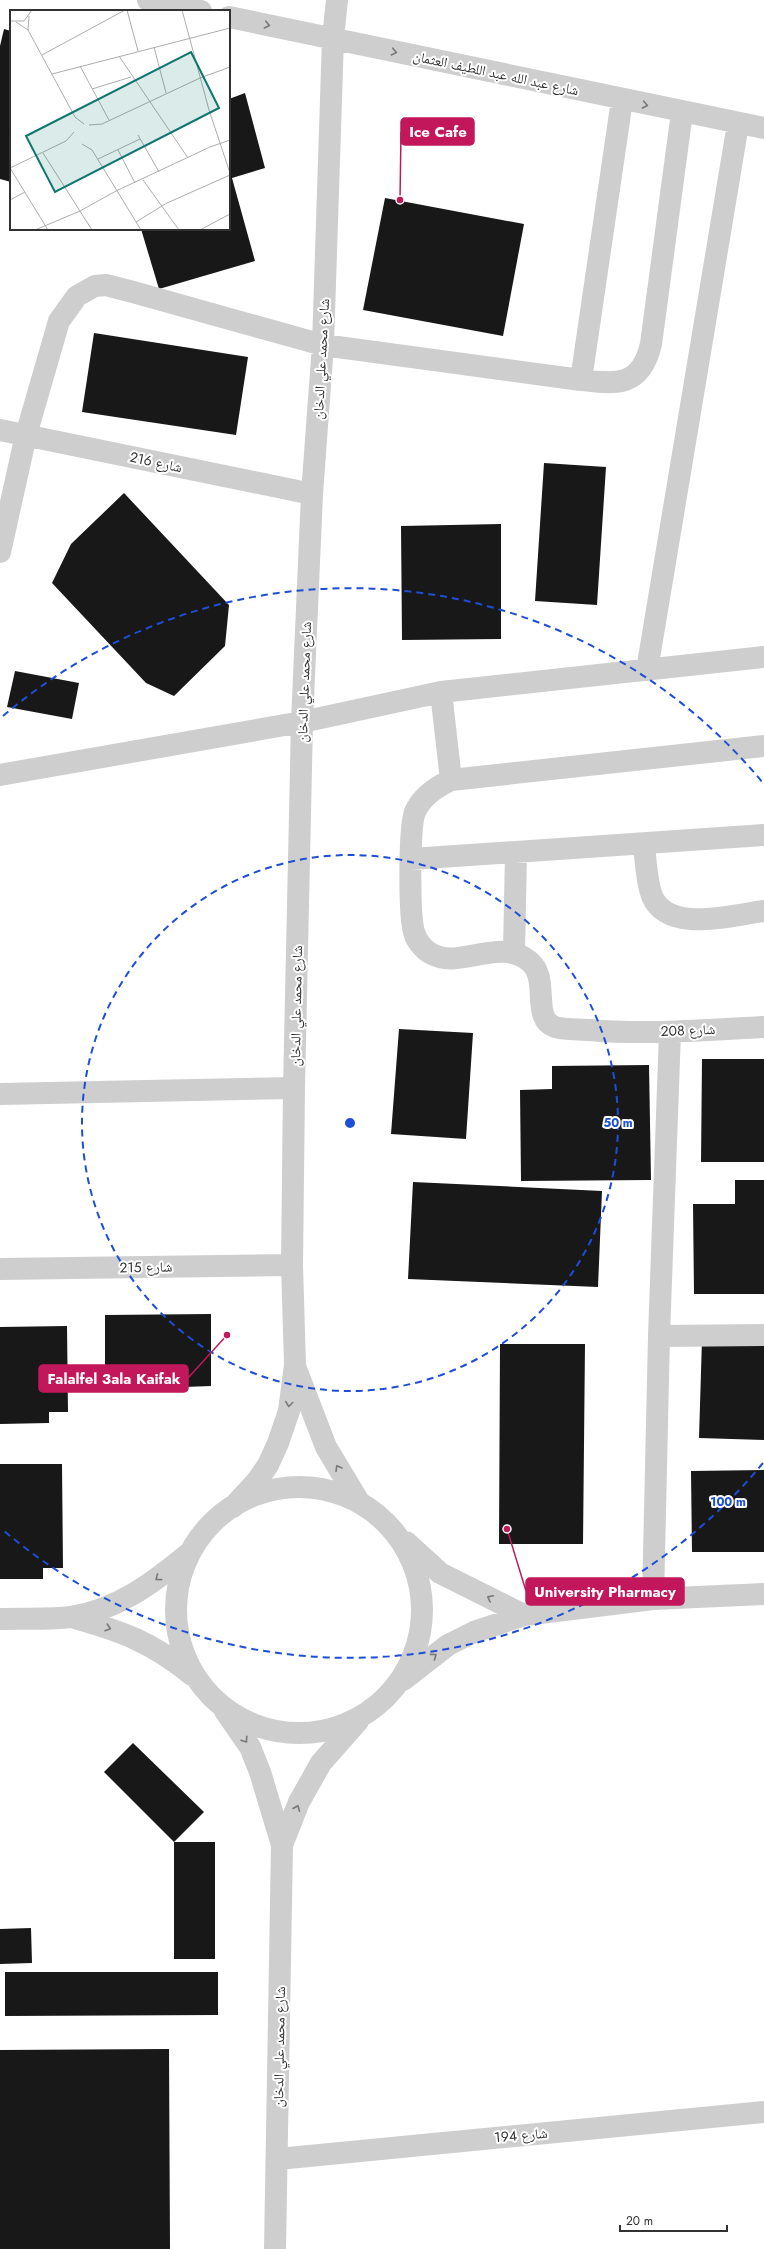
<svg xmlns="http://www.w3.org/2000/svg" width="764" height="2249" font-family="Jost,'Noto Naskh Arabic',sans-serif">
  <style>
    .building { fill: #181818 }
    .lines { fill: none; stroke-linecap: round; stroke-linejoin: round }
    .minor { stroke: #cecece; stroke-width: 22 }
    .oneway { stroke: #787878 }
    .ring { fill: none; stroke: #1d4ed8; stroke-width: 2; stroke-dasharray: 7 5 }
    .labels { text-anchor: middle; dominant-baseline: central; stroke-width: 4; stroke-linejoin: round; paint-order: stroke }
    .street-label { font-size: 14px; fill: #313131; stroke: #fff }
    .inset-road { fill: none; stroke: #adadad; stroke-width: 1 }
    .view { fill: #0f766e; fill-opacity: 0.15; stroke: #0f766e; stroke-width: 2 }
    .inset-edge { fill: none; stroke: #313131; stroke-width: 2 }
    .centre { fill: #1d4ed8; stroke: #fff; stroke-width: 2 }
    .ring-label { font-size: 12px; text-anchor: middle; font-weight: bold; fill: #1d4ed8; stroke: #fff; stroke-width: 4; stroke-linejoin: round; paint-order: stroke }
    .leader { fill: none; stroke: #c2185b; stroke-width: 1.5 }
    .callout-dot { fill: #c2185b; stroke: #fff; stroke-width: 1.5 }
    .callout { fill: #c2185b; stroke: #c2185b; stroke-width: 1.5 }
    .callout-label { font-size: 15px; text-anchor: middle; font-weight: bold; fill: #fff }
  </style>
  <rect width="100%" height="100%" fill="#fff"/>
  <path class="building" d="M 4,29 L 11,31 L 11,182 L 0,179 L 0,46 Z
    M 245,93 L 265,168 L 232,178 L 255,261 L 159,289 L 141,229 L 229,229 L 229,99 Z
    M 385,198 L 524,224 L 503,336 L 363,310 Z
    M 94,333 L 248,357 L 236,435 L 82,412 Z
    M 544,463 L 606,467 L 597,605 L 535,601 Z
    M 124,493 L 229,605 L 225,646 L 174,696 L 146,683 L 52,583 L 71,544 Z
    M 501,524 L 501,639 L 402,640 L 401,526 Z
    M 15,671 L 79,683 L 72,719 L 7,707 Z
    M 399,1029 L 473,1033 L 466,1139 L 391,1134 Z
    M 702,1059 L 764,1059 L 764,1162 L 701,1162 Z
    M 649,1065 L 651,1180 L 521,1181 L 520,1090 L 552,1089 L 552,1066 Z
    M 735,1180 L 764,1180 L 764,1294 L 694,1294 L 693,1204 L 735,1204 Z
    M 413,1182 L 602,1191 L 598,1287 L 408,1279 Z
    M 211,1314 L 211,1386 L 184,1387 L 184,1381 L 173,1381 L 173,1387 L 147,1387 L 147,1381 L 136,1381 L 136,1387 L 105,1387 L 105,1315 Z
    M 67,1326 L 68,1412 L 49,1412 L 49,1423 L 0,1424 L 0,1327 Z
    M 702,1339 L 764,1341 L 764,1440 L 699,1438 Z
    M 500,1344 L 585,1344 L 583,1544 L 499,1544 Z
    M 0,1464 L 62,1464 L 63,1568 L 43,1568 L 43,1579 L 0,1579 Z
    M 764,1470 L 764,1552 L 692,1552 L 691,1471 Z
    M 133,1743 L 204,1812 L 174,1842 L 215,1842 L 215,1959 L 174,1959 L 174,1842 L 104,1772 Z
    M 31,1928 L 32,1963 L 0,1964 L 0,1929 Z
    M 5,1972 L 218,1972 L 218,2015 L 5,2016 Z
    M 169,2049 L 170,2249 L 0,2249 L 0,2050 Z"/>
  <g class="lines">
    <path class="minor" d="M 148,0 L 201,11
      M 229,17 L 764,128
      M 581,380 L 622,100
      M 0,430 L 312,494
      M 0,552 L 26,435 L 59,321 L 77,296 L 95,286 L 106,285 L 133,292 L 323,345 L 581,380 C 617,384 641,387 651,344 L 682,112
      M 647,670 L 738,124
      M 441,692 L 451,780
      M 764,746 L 451,780 C 436,787 422,796 415,812 C 409,827 409,915 414,932 C 416,940 423,949 430,953 C 460,971 498,936 529,961 C 551,978 530,1018 555,1027 C 565,1030 579,1029 589,1030 C 647,1035 706,1030 764,1027
      M 0,775 L 302,722 L 441,692 L 764,657
      M 644,845 C 646,861 646,880 652,896 C 668,934 732,915 764,911
      M 411,859 L 764,835
      M 514,952 L 516,853
      M 0,1094 L 294,1088
      M 0,1269 L 292,1265
      M 659,1336 L 764,1335
      M 296,1369 L 326,1447 L 359,1502
      M176 1610a123 123 0 1 1 246 0a123 123 0 1 1-246 0Z
      M 233,1507 L 257,1481 L 268,1465 L 278,1443 L 289,1411 L 295,1365 L 292,1265 L 294,1088 L 302,722 L 312,494 L 323,345 L 333,38 L 337,0
      M 406,1542 L 440,1573 L 524,1615
      M 653,1599 L 659,1336 L 670,1032
      M 71,1617 C 121,1631 152,1642 192,1675
      M 0,1619 C 23,1618 48,1620 71,1617 C 117,1610 153,1583 188,1554
      M 403,1680 L 448,1645 L 474,1632 L 524,1615 L 653,1599 L 764,1594
      M 225,1711 L 250,1747 L 260,1772 L 282,1845 L 275,2249
      M 282,1845 L 299,1802 L 321,1763 L 358,1721
      M 278,2159 L 764,2112"/>
  </g>
  <defs><path id="oneway-chevron" d="M-2-3.5L2.5 0L-2 3.5" fill="none" stroke-width="1.6" stroke-linecap="round" stroke-linejoin="round"/></defs>
  <g class="oneway">
    <use href="#oneway-chevron" transform="translate(267 25) rotate(12)"/>
    <use href="#oneway-chevron" transform="translate(394 52) rotate(12)"/>
    <use href="#oneway-chevron" transform="translate(645 105) rotate(11)"/>
    <use href="#oneway-chevron" transform="translate(289 1404) rotate(98)"/>
    <use href="#oneway-chevron" transform="translate(338 1468) rotate(-121)"/>
    <use href="#oneway-chevron" transform="translate(158 1578) rotate(143)"/>
    <use href="#oneway-chevron" transform="translate(490 1598) rotate(-153)"/>
    <use href="#oneway-chevron" transform="translate(108 1628) rotate(18)"/>
    <use href="#oneway-chevron" transform="translate(434 1656) rotate(-36)"/>
    <use href="#oneway-chevron" transform="translate(245 1740) rotate(56)"/>
    <use href="#oneway-chevron" transform="translate(297 1808) rotate(-67)"/>
  </g>
  <g class="ring">
    <circle cx="350" cy="1123" r="268"/>
    <path d="M763 1463A535 535 0 0 1 3 1530M3 716A535 535 0 0 1 763 783"/>
  </g>
  <g class="labels">
    <g class="street-label">
      <text transform="translate(496 73) rotate(12)">شارع عبد الله عبد اللطيف العثمان</text>
      <text transform="translate(321 359) rotate(-87)">شارع محمد علي الدخان</text>
      <text transform="translate(156 462) rotate(12)">شارع 216</text>
      <text transform="translate(304 682) rotate(-88)">شارع محمد علي الدخان</text>
      <text transform="translate(296 1006) rotate(-89)">شارع محمد علي الدخان</text>
      <text transform="translate(688 1030) rotate(-2)">شارع 208</text>
      <text transform="translate(146 1267) rotate(-1)">شارع 215</text>
      <text transform="translate(279 2047) rotate(-89)">شارع محمد علي الدخان</text>
      <text transform="translate(521 2135) rotate(-5)">شارع 194</text>
    </g>
  </g>
  <g transform="translate(10 10)">
    <rect width="220" height="220" fill="#fff"/>
    <path class="inset-road" d="M 117,0 L 128,41M 172,0 L 199,100 L 220,163M 19,6 L 18,20 L 65,107 L 74,114M 0,11 L 14,11 L 22,0M 6,12 L 18,20M 144,37 L 156,83M 32,45 L 115,0M 109,46 L 178,148M 70,56 L 99,110M 42,64 L 220,18M 82,79 L 121,67M 79,115 L 92,114 L 190,68 L 220,57M 128,125 L 149,162M 72,134 L 82,140 L 131,220M 108,140 L 125,173M 33,143 L 82,220M 88,149 L 130,129M 0,158 L 56,131 L 64,122M 0,158 L 38,220M 133,170 L 169,220M 0,190 L 15,182M 126,212 L 157,193 L 220,165M 25,220 L 70,201 L 106,181 L 200,137 L 220,130M 190,220 L 220,204"/>
    <path class="view" d="M 181,42 L 209,98 L 45,182 L 16,126 Z"/>
    <rect width="220" height="220" class="inset-edge"/>
  </g>
  <circle cx="350" cy="1123" r="6" class="centre"/>
  <g class="ring-label">
    <text x="618" y="1127">50 m</text>
    <text x="728" y="1506">100 m</text>
  </g>
  <path class="leader" d="M400 200L401 132M227 1335L188 1378M507 1529L526 1591"/>
  <g class="callout-dot">
    <circle cx="400" cy="200" r="4"/>
    <circle cx="227" cy="1335" r="4"/>
    <circle cx="507" cy="1529" r="4"/>
  </g>
  <g class="callout">
    <rect x="401" y="118" width="73" height="27" rx="4"/>
    <rect x="39" y="1365" width="149" height="27" rx="4"/>
    <rect x="526" y="1578" width="158" height="27" rx="4"/>
  </g>
  <g class="callout-label">
    <text x="438" y="137">Ice Cafe</text>
    <text x="114" y="1384">Falalfel 3ala Kaifak</text>
    <text x="605" y="1597">University Pharmacy</text>
  </g>
  <path d="M620 2225v6h107v-6" fill="none" stroke="#313131" stroke-width="2"/>
  <text x="626" y="2225" font-size="12" fill="#313131" stroke="#ffffff" stroke-width="3" paint-order="stroke">20 m</text>
</svg>
